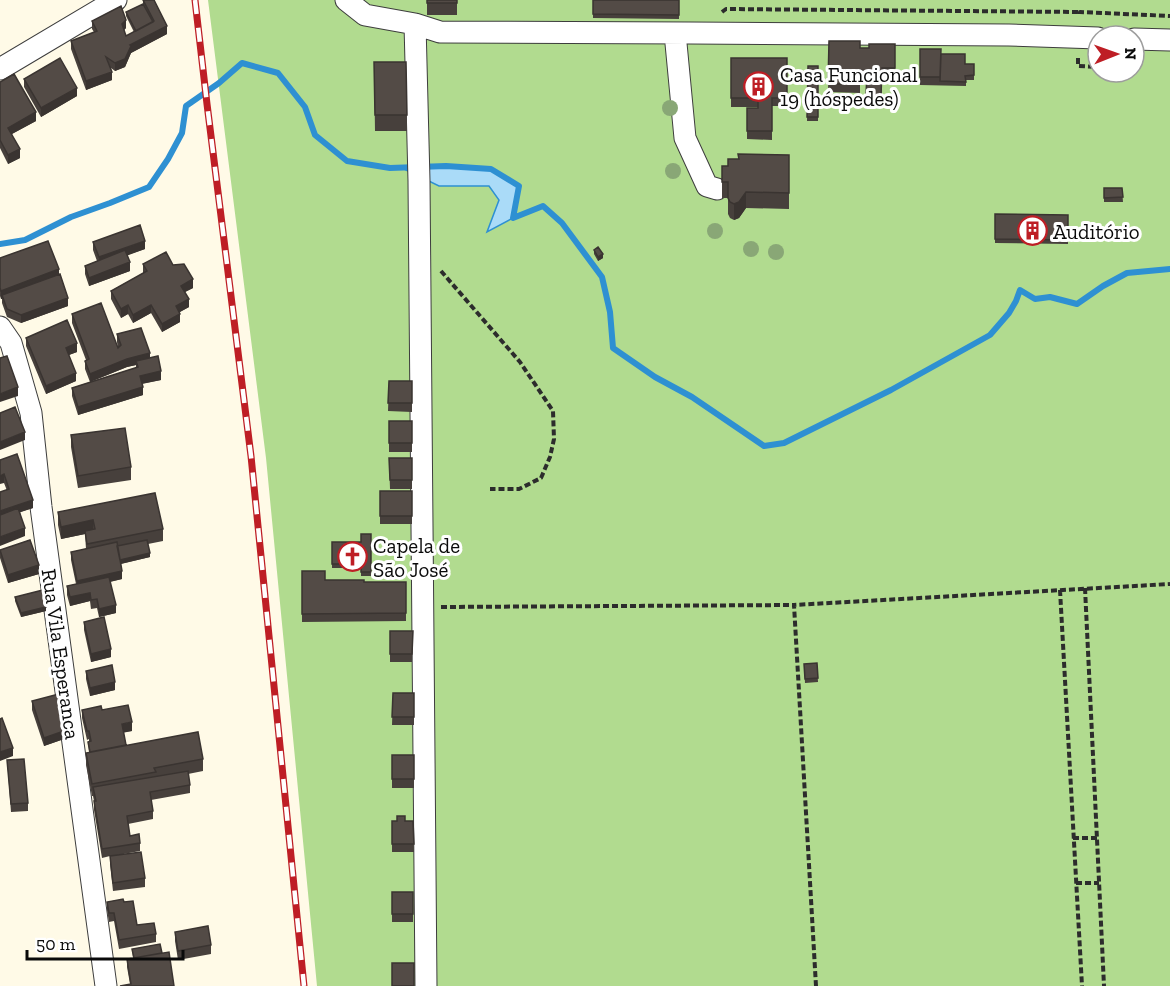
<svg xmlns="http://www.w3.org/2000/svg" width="1170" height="986" font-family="'Zilla Slab',serif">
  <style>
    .forest { fill: #b1db8f; fill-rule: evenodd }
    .water { fill: #aadbf8; stroke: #2e90d2; stroke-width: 1.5 }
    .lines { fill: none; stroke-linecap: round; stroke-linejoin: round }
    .stream { stroke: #2e90d2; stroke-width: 6 }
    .minor-casing { stroke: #3d3d3d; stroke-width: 23 }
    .path { stroke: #2c2c2c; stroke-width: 4; stroke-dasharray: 6 3; stroke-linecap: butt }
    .minor { stroke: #fff; stroke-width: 21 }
    .rail-casing { stroke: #be1e25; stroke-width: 7 }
    .rail { stroke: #fff; stroke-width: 4.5; stroke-dasharray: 14; stroke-linecap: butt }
    .tree { fill: #89a776 }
    .wall { fill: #47403c; fill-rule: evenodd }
    .shaded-wall { fill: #3a3431 }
    .building { fill: #534b46; stroke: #3a3431; stroke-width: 1.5 }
    .labels { text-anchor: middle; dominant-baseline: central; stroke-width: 6; stroke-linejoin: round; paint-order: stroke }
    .poi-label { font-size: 21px; fill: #0a0a0a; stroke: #fff; text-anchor: start }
    .street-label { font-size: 21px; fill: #0a0a0a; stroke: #fff }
  </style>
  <rect width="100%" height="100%" fill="#fffae7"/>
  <path class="forest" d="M 208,0 L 1170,0 L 1170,986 L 317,986 L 266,458 ZM 1098,36 L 1134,36 L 1134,72 L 1098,72 Z"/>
  <path class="water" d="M 446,166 L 491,169 L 519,186 L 513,218 L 487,232 L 499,200 L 489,186 L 439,186 L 402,168 Z"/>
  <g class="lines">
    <path class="stream" d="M 0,244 L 25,240 L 71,217 L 110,203 L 149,187 L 168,159 L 182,133 L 186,106 L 219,83 L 242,63 L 278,73 L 305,107 L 315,135 L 347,161 L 390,168 L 446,166 L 491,169 L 519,186 L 513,218 L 543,206 L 562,223 L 602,277 L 610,312 L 613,348 L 655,377 L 692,397 L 764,446 L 784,443 L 891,390 L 990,335 L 1009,313 L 1016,301 L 1020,290 L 1035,299 L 1050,297 L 1077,304 L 1103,286 L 1127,273 L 1170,269"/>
    <defs>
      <path id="minor" d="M 346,0 L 365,15 L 415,24 L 440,32 L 690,33 L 1009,35 L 1098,38
        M 415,24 L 419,181 L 426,986
        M 675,33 L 685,138 L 707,186 L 717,189
        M 1134,39 L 1170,40
        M 0,69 L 116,0
        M 0,327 L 11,343 L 31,413 L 41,507 L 106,986"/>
    </defs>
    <use href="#minor" class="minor-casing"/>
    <path class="path" d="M 722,12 L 726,9 L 1080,12
      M 1080,14 L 1080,12 L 1170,16
      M 1078,58 L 1078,66 L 1098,67
      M 441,271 L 520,362 L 553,411 L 554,439 L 550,457 L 541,478 L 519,489 L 490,489
      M 1085,588 L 1104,986
      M 1060,590 L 1082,986
      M 441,607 L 794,605
      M 1073,838 L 1098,838
      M 1076,883 L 1099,883
      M 816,986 L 794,605 L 1170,584"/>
    <use href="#minor" class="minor"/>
    <defs>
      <path id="rail" d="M 195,0 L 207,104 L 251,456 L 304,986"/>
    </defs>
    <use href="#rail" class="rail-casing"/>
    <use href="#rail" class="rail"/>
  </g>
  <g class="tree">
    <circle cx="670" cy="108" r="8"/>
    <circle cx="673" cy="171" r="8"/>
    <circle cx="715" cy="231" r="8"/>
    <circle cx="751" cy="249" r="8"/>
    <circle cx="776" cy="252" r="8"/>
  </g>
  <path class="wall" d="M 143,0 L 167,34 L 131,53 L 125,67 L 115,71 L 111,68 L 112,80 L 86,90 L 71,49 L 71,41 L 94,32 L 92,29 L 92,21 L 126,28 L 124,30 L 126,36 L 134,32 L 126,16 L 126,12 L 143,4 Z
    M 427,0 L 457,0 L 457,15 L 427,15 Z
    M 593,0 L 679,0 L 679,19 L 593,18 Z
    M 829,41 L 860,48 L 869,48 L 895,44 L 895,77 L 882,77 L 881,104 L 866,104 L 867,79 L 860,79 L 860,93 L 828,92 Z
    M 920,49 L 941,54 L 965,64 L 974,64 L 974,80 L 966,80 L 966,86 L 920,85 Z
    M 731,58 L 787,58 L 787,106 L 772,106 L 772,140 L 747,139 L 747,108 L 758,108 L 758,107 L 731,107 Z
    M 374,62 L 406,62 L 407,131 L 375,131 Z
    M 808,66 L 818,66 L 818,121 L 807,121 Z
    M 24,79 L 77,96 L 41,117 L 24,87 Z
    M 0,82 L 36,121 L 12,134 L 20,158 L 8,164 L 0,148 Z
    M 789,155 L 789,209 L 746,208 L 739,218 L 734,220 L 730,218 L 728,214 L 728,198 L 722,198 L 722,166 L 728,166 Z
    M 1104,188 L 1122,188 L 1123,202 L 1104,202 Z
    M 995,214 L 1068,215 L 1068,244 L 995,243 Z
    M 93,242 L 145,249 L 127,255 L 130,271 L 89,286 L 85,274 L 85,266 L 97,261 L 93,250 Z
    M 594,250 L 603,258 L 598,261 L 594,254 Z
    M 0,258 L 59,275 L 68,306 L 21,323 L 7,317 L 2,303 L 2,299 L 1,299 L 0,296 Z
    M 143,264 L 173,265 L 193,288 L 185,292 L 189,307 L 180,312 L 180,322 L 162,332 L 151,313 L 133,323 L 128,314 L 121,318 L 111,299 L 111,291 L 143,273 Z
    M 72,314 L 118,348 L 117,342 L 117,334 L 150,358 L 161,380 L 142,384 L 143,395 L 78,415 L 72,396 L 72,388 L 90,382 L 85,369 L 85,361 L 86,360 L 72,323 ZM 136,365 L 136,368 L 90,382 L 127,367 Z
    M 26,338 L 77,352 L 69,355 L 76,381 L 46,394 L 26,346 Z
    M 389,381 L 412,381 L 412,412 L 388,411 Z
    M 389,421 L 412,421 L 412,452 L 389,452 Z
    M 71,435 L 131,467 L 131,480 L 78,488 L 71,447 Z
    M 389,458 L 412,458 L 412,489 L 390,489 Z
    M 0,460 L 33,508 L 20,512 L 25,536 L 4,483 Z
    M 380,491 L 412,491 L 412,524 L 380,524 Z
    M 58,512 L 163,529 L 163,541 L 148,544 L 150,557 L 121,564 L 122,579 L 110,582 L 116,613 L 99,617 L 97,608 L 91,609 L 90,601 L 70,606 L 67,595 L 67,586 L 76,584 L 71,560 L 71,552 L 86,549 L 85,534 L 61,539 L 58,525 Z
    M 371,534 L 371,576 L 361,576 L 361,568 L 332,568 L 332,542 L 361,542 Z
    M 0,550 L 39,574 L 8,583 L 0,558 Z
    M 302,571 L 325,580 L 364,582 L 406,582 L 406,621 L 302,622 Z
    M 15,597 L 46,611 L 21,617 L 15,601 Z
    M 84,622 L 111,657 L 91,662 L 84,630 Z
    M 390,631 L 413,631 L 412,662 L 390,662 Z
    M 817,663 L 818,682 L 805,683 L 804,664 Z
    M 86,671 L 115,690 L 90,696 L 86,679 Z
    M 393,693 L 414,693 L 414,725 L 392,725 Z
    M 32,701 L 64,739 L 44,746 L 32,710 Z
    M 82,710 L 102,710 L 132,731 L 123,732 L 126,745 L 203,759 L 203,771 L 188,774 L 190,785 L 190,793 L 151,800 L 153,811 L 153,819 L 128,824 L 130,836 L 140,843 L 140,851 L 118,855 L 145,878 L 145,887 L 113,891 L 110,864 L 110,856 L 102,858 L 94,810 L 94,801 L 93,796 L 92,796 L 86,765 L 86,753 L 89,752 L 88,742 L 89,742 L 89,739 L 87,740 L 82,718 Z
    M 392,755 L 414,755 L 414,788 L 392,788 Z
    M 7,760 L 28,803 L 28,811 L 11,812 Z
    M 392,821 L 413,821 L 414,852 L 392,852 Z
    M 392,892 L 413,892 L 413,922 L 392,922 Z
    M 107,902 L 124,902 L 137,925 L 156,934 L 156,942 L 119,949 L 114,921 L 109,922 L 107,910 Z
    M 175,932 L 211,945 L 211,954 L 178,960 L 175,941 Z
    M 132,949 L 162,953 L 174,986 L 130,984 L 127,967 L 127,959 L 133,958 Z"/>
  <path class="shaded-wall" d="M 126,20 L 126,28 L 122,32 L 122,24 Z
    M 167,26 L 167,34 L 131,53 L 125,67 L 115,71 L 115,63 L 130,45 Z
    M 112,72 L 112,80 L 86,90 L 86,81 Z
    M 77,88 L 77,96 L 41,117 L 41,108 Z
    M 36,112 L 36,121 L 8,136 L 8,128 Z
    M 20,149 L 20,158 L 8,164 L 8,155 Z
    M 746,192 L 746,208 L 739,218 L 734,220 L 734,204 Z
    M 145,241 L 145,249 L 99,266 L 99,257 Z
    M 603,254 L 603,258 L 598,261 L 598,257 Z
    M 130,262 L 130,271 L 89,286 L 89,278 Z
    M 59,269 L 59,278 L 2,295 L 2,299 L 1,299 L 1,291 Z
    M 193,279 L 193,288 L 181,294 L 181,286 Z
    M 68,298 L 68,306 L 21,323 L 21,315 Z
    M 189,299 L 189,307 L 176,314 L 176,306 Z
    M 128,305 L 128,314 L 121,318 L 121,309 Z
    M 151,305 L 151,313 L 133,323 L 133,315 Z
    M 180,314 L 180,322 L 162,332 L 162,324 Z
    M 77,343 L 77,352 L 66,356 L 66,348 Z
    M 150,353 L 150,361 L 136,361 L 136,365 L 127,367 L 90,382 L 90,374 L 127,359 Z
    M 161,371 L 161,380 L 140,384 L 140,376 Z
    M 76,373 L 76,381 L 46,394 L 46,386 Z
    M 18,387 L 18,396 L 0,402 L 0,394 Z
    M 143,387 L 143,395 L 78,415 L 78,407 Z
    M 25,432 L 25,440 L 0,450 L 0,442 Z
    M 4,474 L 4,483 L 0,484 L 0,476 Z
    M 33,500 L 33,508 L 0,519 L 0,511 Z
    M 93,520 L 93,532 L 85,531 L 85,534 L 61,539 L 61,527 Z
    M 25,528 L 25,536 L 0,546 L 0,537 Z
    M 150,553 L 150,557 L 120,564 L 120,560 Z
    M 39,565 L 39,574 L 8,583 L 8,575 Z
    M 122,571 L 122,579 L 77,589 L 77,581 Z
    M 90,593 L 90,601 L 70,606 L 70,597 Z
    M 116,605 L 116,613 L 99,617 L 99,609 Z
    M 46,607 L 46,611 L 21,617 L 21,613 Z
    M 111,649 L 111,657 L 91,662 L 91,654 Z
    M 115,682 L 115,690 L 90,696 L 90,688 Z
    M 132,722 L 132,731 L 122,733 L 122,724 Z
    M 64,731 L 64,739 L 44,746 L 44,738 Z
    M 13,748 L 13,756 L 0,761 L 0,752 Z"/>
  <path class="building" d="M 143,0 L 154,0 L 167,26 L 130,45 L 131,46 L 125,59 L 115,63 L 106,57 L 112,72 L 86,81 L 71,41 L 97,31 L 92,21 L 121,6 L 126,20 L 122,24 L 126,36 L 154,21 Z
    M 427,0 L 457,0 L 457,3 L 427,3 Z
    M 593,0 L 679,0 L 679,15 L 593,14 Z
    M 143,4 L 153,22 L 136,31 L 126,12 Z
    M 829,41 L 860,41 L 860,48 L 869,48 L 869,44 L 895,44 L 895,68 L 882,68 L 881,96 L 866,96 L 867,71 L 860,70 L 860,84 L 828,84 Z
    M 920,49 L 941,49 L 940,77 L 920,77 Z
    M 941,54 L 965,54 L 965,64 L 974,64 L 974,75 L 965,76 L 966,82 L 940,81 Z
    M 60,58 L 77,88 L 41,108 L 24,79 Z
    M 731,58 L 787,58 L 787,98 L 772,98 L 772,131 L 747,131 L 747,108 L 758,108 L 758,98 L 731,98 Z
    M 374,62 L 406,62 L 407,115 L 375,115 Z
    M 808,66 L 818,66 L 818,117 L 807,117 Z
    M 14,74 L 36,112 L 8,128 L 20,149 L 8,155 L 0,140 L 0,82 Z
    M 738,154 L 789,155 L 789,193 L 746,192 L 739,202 L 734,204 L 730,202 L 728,198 L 728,182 L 722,182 L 722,166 L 728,166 L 728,159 L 739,159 Z
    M 1104,188 L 1122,188 L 1123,197 L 1104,198 Z
    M 995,214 L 1068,215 L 1068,240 L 995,239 Z
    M 140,225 L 145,241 L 99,257 L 93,242 Z
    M 48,241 L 59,269 L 1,291 L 0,288 L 0,258 Z
    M 598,247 L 603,254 L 598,257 L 594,250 Z
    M 125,250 L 130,262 L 89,278 L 85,266 Z
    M 166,252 L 173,265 L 184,264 L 193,279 L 181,286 L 189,299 L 176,306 L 180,314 L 162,324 L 151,305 L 133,315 L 128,305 L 121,309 L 111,291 L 147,271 L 143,264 Z
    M 60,274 L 68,298 L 21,315 L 7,309 L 2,295 Z
    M 101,303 L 118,348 L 121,345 L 117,334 L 141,328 L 150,353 L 127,359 L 90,374 L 85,361 L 89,359 L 72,314 Z
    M 67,320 L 77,343 L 66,348 L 76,373 L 46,386 L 26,338 Z
    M 7,356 L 18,387 L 0,394 L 0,358 Z
    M 158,356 L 161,371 L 140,376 L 143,387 L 78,407 L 72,388 L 138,367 L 136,361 Z
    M 389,381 L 412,381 L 412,403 L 388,403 Z
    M 15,407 L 25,432 L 0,442 L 0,413 Z
    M 389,421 L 412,421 L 412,443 L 389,443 Z
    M 125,428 L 131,467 L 78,476 L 71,435 Z
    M 17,454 L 33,500 L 0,511 L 0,492 L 9,489 L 4,474 L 0,476 L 0,460 Z
    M 389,458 L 412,458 L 412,480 L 390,480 Z
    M 380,491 L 412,491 L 412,516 L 380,516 Z
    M 155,493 L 163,529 L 87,544 L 85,531 L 95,529 L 93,520 L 61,527 L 58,512 Z
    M 18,508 L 25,528 L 0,537 L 0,515 Z
    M 361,534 L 371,534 L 371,572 L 361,572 L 361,564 L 332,564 L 332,542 L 361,542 Z
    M 30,540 L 39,565 L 8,575 L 0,550 Z
    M 147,540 L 150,553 L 120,560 L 117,546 Z
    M 117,542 L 122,571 L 77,581 L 71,552 Z
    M 302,571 L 325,571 L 325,580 L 364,580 L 364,582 L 406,582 L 406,613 L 302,614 Z
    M 109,577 L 116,605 L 99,609 L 97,599 L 91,600 L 90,593 L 70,597 L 67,586 Z
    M 43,590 L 46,607 L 21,613 L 15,597 Z
    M 104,617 L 111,649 L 91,654 L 84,622 Z
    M 390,631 L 413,631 L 412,654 L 390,654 Z
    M 817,663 L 818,678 L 805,679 L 804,664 Z
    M 112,665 L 115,682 L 90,688 L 86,671 Z
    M 393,693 L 414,693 L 414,717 L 392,717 Z
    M 59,694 L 64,731 L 44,738 L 32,701 Z
    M 128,705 L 132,722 L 122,724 L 126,745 L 90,752 L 88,742 L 91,741 L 89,731 L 87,731 L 82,710 L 101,706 L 102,710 Z
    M 2,718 L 13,748 L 0,752 L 0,719 Z
    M 198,732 L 203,759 L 154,768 L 156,772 L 92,784 L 86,753 Z
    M 392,755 L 414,755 L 414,779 L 392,779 Z
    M 24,759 L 28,803 L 11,804 L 7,760 Z
    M 188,771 L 190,785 L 150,792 L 153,811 L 127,816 L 130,836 L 139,834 L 140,843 L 102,849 L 94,801 L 96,801 L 93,787 Z
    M 397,816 L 405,816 L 405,821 L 413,821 L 414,844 L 392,844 L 392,821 L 397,821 Z
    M 141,852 L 145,878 L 113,883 L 110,856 Z
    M 392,892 L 413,892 L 413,914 L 392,914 Z
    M 123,899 L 124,902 L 133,901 L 137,925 L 154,923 L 156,934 L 119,940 L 114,913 L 109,913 L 107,902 Z
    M 208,926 L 211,945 L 178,951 L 175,932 Z
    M 160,944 L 162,953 L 134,958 L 132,949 Z
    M 169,952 L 174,986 L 120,986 L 131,984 L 127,959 Z
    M 392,963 L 414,963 L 414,986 L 392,986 Z"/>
  <defs>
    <symbol id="building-ring" viewBox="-11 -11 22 22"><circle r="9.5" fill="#fff" stroke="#be1e25" stroke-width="1.5"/><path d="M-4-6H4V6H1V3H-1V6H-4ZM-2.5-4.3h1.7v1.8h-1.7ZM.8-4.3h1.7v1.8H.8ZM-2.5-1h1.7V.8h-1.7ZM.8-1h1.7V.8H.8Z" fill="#be1e25"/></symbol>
    <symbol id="church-ring" viewBox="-11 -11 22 22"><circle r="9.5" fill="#fff" stroke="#be1e25" stroke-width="1.5"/><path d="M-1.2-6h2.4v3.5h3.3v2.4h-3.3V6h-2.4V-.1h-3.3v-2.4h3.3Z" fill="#be1e25"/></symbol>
  </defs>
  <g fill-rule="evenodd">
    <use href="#building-ring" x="742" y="70" width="33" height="33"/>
    <use href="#building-ring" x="1016" y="214" width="33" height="33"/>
    <use href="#church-ring" x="336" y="540" width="33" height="33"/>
  </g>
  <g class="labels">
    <g class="poi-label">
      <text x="780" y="74">Casa Funcional<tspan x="780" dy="24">19 (hóspedes)</tspan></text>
      <text x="1053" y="231">Auditório</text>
      <text x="373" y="545">Capela de<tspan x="373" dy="24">São José</tspan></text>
    </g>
    <g class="street-label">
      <text transform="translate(61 654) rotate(82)">Rua Vila Esperanca</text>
    </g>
  </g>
  <g transform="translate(1116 54) rotate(89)"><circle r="28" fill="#ffffff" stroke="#9d9d9d" stroke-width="1.5"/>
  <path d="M0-4.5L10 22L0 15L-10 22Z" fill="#be1e25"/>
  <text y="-9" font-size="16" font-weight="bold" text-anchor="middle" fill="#0a0a0a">N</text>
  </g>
  <path d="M27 950v9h156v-9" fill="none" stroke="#0a0a0a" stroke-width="3"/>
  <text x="36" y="950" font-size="18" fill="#0a0a0a" stroke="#ffffff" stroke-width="4.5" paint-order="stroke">50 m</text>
</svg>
